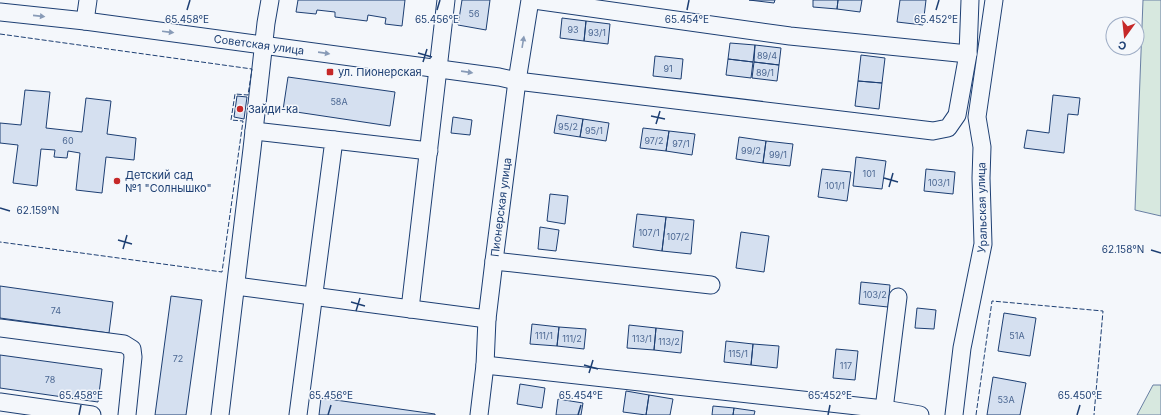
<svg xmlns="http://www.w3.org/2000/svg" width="1161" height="415" font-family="Inter,sans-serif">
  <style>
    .green { fill: #d7e8df; stroke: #687fa3 }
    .building { fill: #d5e0f0; stroke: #1d3f73 }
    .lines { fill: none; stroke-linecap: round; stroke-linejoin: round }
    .minor-casing { stroke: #1d3f73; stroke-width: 19 }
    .minor { stroke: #f4f7fb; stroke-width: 17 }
    .fence { stroke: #1d3f73; stroke-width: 1; stroke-dasharray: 5 2; stroke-linecap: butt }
    .oneway { fill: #889bb7 }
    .ticks { fill: none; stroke: #1d3f73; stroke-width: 1.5 }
    .poi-dot { fill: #c62828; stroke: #f4f7fb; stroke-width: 1.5 }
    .labels { text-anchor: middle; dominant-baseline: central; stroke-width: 3; stroke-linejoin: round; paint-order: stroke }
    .number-label { font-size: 9px; fill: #4b6792 }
    .street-label { font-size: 11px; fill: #1d3f73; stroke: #f4f7fb }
    .poi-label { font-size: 11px; fill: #1d3f73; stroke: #f4f7fb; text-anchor: start }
    .ticks-label { font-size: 10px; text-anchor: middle; fill: #1d3f73; stroke: #f4f7fb; stroke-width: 3; stroke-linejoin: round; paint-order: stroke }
  </style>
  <rect width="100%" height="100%" fill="#f4f7fb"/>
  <path class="green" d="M 1143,0 L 1161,0 L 1161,216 L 1135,210 Z
    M 1153,385 L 1161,385 L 1161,415 L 1137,415 Z"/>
  <path class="building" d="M 298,0 L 405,0 L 402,26 L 385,24 L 386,18 L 368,15 L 367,21 L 335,17 L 335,12 L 317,10 L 316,14 L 296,12 Z
    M 462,0 L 490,0 L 486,30 L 458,25 Z
    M 749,0 L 775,0 L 774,3 Z
    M 813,0 L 838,0 L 837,9 L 813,7 Z
    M 838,0 L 862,0 L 860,12 L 837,9 Z
    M 900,0 L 926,0 L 923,25 L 897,22 Z
    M 562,18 L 586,21 L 584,41 L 560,38 Z
    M 586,21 L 610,24 L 608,44 L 584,41 Z
    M 730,43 L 755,45 L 753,62 L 728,59 Z
    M 755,45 L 781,48 L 779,65 L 754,62 Z
    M 861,55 L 885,58 L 882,83 L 858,81 Z
    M 655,56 L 683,59 L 681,79 L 653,76 Z
    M 728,59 L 753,62 L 751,78 L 726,75 Z
    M 754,62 L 779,65 L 777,81 L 752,78 Z
    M 288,77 L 395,92 L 390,126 L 283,110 Z
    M 858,81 L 882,83 L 879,109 L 855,106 Z
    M 25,90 L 50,92 L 46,128 L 82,132 L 86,98 L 111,101 L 107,134 L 136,138 L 134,160 L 106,157 L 102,193 L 76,190 L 80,153 L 68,151 L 67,158 L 54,157 L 55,150 L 41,149 L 37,186 L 13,183 L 18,145 L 0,143 L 0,123 L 21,125 Z
    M 1053,95 L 1080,98 L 1078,115 L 1068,114 L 1064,153 L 1024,148 L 1027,130 L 1049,133 Z
    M 237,96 L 247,97 L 244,119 L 234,117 Z
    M 557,115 L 583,119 L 580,137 L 554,133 Z
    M 453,117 L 472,120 L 470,135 L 451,133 Z
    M 583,119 L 609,123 L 606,141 L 580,137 Z
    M 643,128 L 669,131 L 666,151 L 640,148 Z
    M 669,131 L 695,134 L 692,155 L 666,151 Z
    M 739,137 L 766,141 L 763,163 L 736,159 Z
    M 766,141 L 793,144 L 790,166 L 763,163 Z
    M 856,157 L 886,161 L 882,189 L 853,186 Z
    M 822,169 L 851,172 L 847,201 L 818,197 Z
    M 926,169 L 955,172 L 953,194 L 924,191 Z
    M 550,194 L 568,196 L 565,224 L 547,221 Z
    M 637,214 L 666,217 L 662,251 L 633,247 Z
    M 666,217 L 694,220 L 691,254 L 662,251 Z
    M 540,227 L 559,230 L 556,251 L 538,249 Z
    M 741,232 L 769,236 L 764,272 L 736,268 Z
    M 861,282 L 890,285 L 888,307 L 859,304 Z
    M 0,286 L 113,302 L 109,333 L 0,318 Z
    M 171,296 L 202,300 L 186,415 L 155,415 Z
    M 917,308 L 936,310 L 934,329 L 915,328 Z
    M 1004,313 L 1036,318 L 1030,356 L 998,351 Z
    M 532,324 L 559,327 L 557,346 L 530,344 Z
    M 629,325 L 656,328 L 654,350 L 627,348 Z
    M 559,327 L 586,329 L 584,349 L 557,346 Z
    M 656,328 L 683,331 L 681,353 L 654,350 Z
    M 726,341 L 753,344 L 751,365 L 724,362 Z
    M 753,344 L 779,346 L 777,368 L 751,365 Z
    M 836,349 L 858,351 L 855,380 L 833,378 Z
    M 0,355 L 102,369 L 98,402 L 0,388 Z
    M 993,377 L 1026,383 L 1020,415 L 987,415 Z
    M 520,384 L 545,388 L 542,408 L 517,404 Z
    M 626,391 L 649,395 L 646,415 L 623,412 Z
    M 649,395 L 673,399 L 670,415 L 646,415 Z
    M 321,398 L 435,414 L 435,415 L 319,415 Z
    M 558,399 L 583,403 L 581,415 L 556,415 Z
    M 713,406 L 734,408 L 733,415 L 712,415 Z
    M 734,408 L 755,411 L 754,415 L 733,415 Z"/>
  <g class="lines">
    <defs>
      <g id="minor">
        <path d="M 534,0 L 790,36 L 968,54"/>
        <path id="s1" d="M 0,12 L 85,21 L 499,77 L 517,81 L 933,131 L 948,128 L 957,115 L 968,54 L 970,0"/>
        <path d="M 85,21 L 88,0"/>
        <path d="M 254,131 L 334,140 L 298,415"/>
        <path d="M 334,140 L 429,151"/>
        <path d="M 494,261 L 711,285"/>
        <path d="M 236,286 L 487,319"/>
        <path d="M 410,309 L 446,0"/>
        <path d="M 0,328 L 124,344 L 132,349 L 133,357 L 127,415"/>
        <path d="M 485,365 L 884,409 L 920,415"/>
        <path d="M 0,402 L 92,415"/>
        <path d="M 884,409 L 898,297"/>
        <path d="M 220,415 L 252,149 L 266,23 L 270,0"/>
        <path id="s2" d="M 479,415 L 485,365 L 487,319 L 494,261 L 517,81 L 530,0"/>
        <path id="s3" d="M 954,415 L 962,348 L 983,244 L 981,178 L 982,147 L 977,117 L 994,0"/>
      </g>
    </defs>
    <use href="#minor" class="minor-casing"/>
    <use href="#minor" class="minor"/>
    <path class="fence" d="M 0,34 L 252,69 L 248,95 L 235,94 L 231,120 L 243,121 L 222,272 L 0,242
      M 976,415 L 992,301 L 1103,311 L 1094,415"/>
  </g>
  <defs><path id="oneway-solid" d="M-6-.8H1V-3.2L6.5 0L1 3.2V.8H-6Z"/></defs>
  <g class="oneway">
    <use href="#oneway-solid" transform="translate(39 16) rotate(6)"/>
    <use href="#oneway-solid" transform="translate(168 32) rotate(7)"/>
    <use href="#oneway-solid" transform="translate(523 42) rotate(-81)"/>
    <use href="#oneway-solid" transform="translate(324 53) rotate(8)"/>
    <use href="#oneway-solid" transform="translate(467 72) rotate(8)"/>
  </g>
  <path class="ticks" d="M 187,10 L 190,0M 437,10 L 440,0M 687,10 L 689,0M 936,10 L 939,0M 418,53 L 432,57M 423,62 L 427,49M 651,116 L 665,119M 656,124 L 660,111M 884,178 L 898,182M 889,187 L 893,173M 0,208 L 10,211M 118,240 L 132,244M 123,249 L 127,235M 1151,250 L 1161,253M 351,302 L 365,306M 356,311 L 360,298M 584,365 L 598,369M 589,373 L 593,360M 79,415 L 81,405M 328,415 L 331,405M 578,415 L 581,405M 828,415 L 830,405M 1077,415 L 1080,405"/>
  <g class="poi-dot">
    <rect x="326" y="68" width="8" height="8" rx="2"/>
    <circle cx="240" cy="109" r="4"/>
    <circle cx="117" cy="181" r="4"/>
  </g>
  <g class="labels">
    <g class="number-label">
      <text x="474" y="13">56</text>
      <text x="573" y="29">93</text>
      <text x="597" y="32">93/1</text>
      <text x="767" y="55">89/4</text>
      <text x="668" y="68">91</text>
      <text x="765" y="72">89/1</text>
      <text x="339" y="101">58А</text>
      <text x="568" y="126">95/2</text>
      <text x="594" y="130">95/1</text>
      <text x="68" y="140">60</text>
      <text x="654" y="140">97/2</text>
      <text x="681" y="143">97/1</text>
      <text x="751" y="150">99/2</text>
      <text x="778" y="154">99/1</text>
      <text x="869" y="173">101</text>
      <text x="939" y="182">103/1</text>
      <text x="835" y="185">101/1</text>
      <text x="649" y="232">107/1</text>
      <text x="678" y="236">107/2</text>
      <text x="875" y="294">103/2</text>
      <text x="56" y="310">74</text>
      <text x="544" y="335">111/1</text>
      <text x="1017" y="335">51А</text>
      <text x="572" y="338">111/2</text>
      <text x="642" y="338">113/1</text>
      <text x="669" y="341">113/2</text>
      <text x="738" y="353">115/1</text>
      <text x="178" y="358">72</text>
      <text x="846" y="365">117</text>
      <text x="50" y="379">78</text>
      <text x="1006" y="399">53А</text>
    </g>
    <g class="street-label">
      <text stroke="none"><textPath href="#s1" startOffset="261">Советская улица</textPath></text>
      <text stroke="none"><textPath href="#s2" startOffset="209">Пионерская улица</textPath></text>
      <text stroke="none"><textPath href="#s3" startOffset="210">Уральская улица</textPath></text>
    </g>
    <g class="poi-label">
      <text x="338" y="72">ул. Пионерская</text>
      <text x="248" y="109">Зайди-ка</text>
      <text x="125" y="175">Детский сад<tspan x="125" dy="13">№1 "Солнышко"</tspan></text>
    </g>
  </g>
  <g class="ticks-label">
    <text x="187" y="23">65.458°E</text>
    <text x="437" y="23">65.456°E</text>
    <text x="687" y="23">65.454°E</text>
    <text x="936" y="23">65.452°E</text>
    <text x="38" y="214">62.159°N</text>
    <text x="1123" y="253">62.158°N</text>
    <text x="81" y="399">65.458°E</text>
    <text x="331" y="399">65.456°E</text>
    <text x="581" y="399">65.454°E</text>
    <text x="830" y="399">65.452°E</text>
    <text x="1080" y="399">65.450°E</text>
  </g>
  <g transform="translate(1125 36) rotate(195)"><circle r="19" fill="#f4f7fb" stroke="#9eadc5"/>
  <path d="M0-3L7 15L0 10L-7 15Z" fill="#c62828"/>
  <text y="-6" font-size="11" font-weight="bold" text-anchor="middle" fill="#1d3f73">С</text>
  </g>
</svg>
